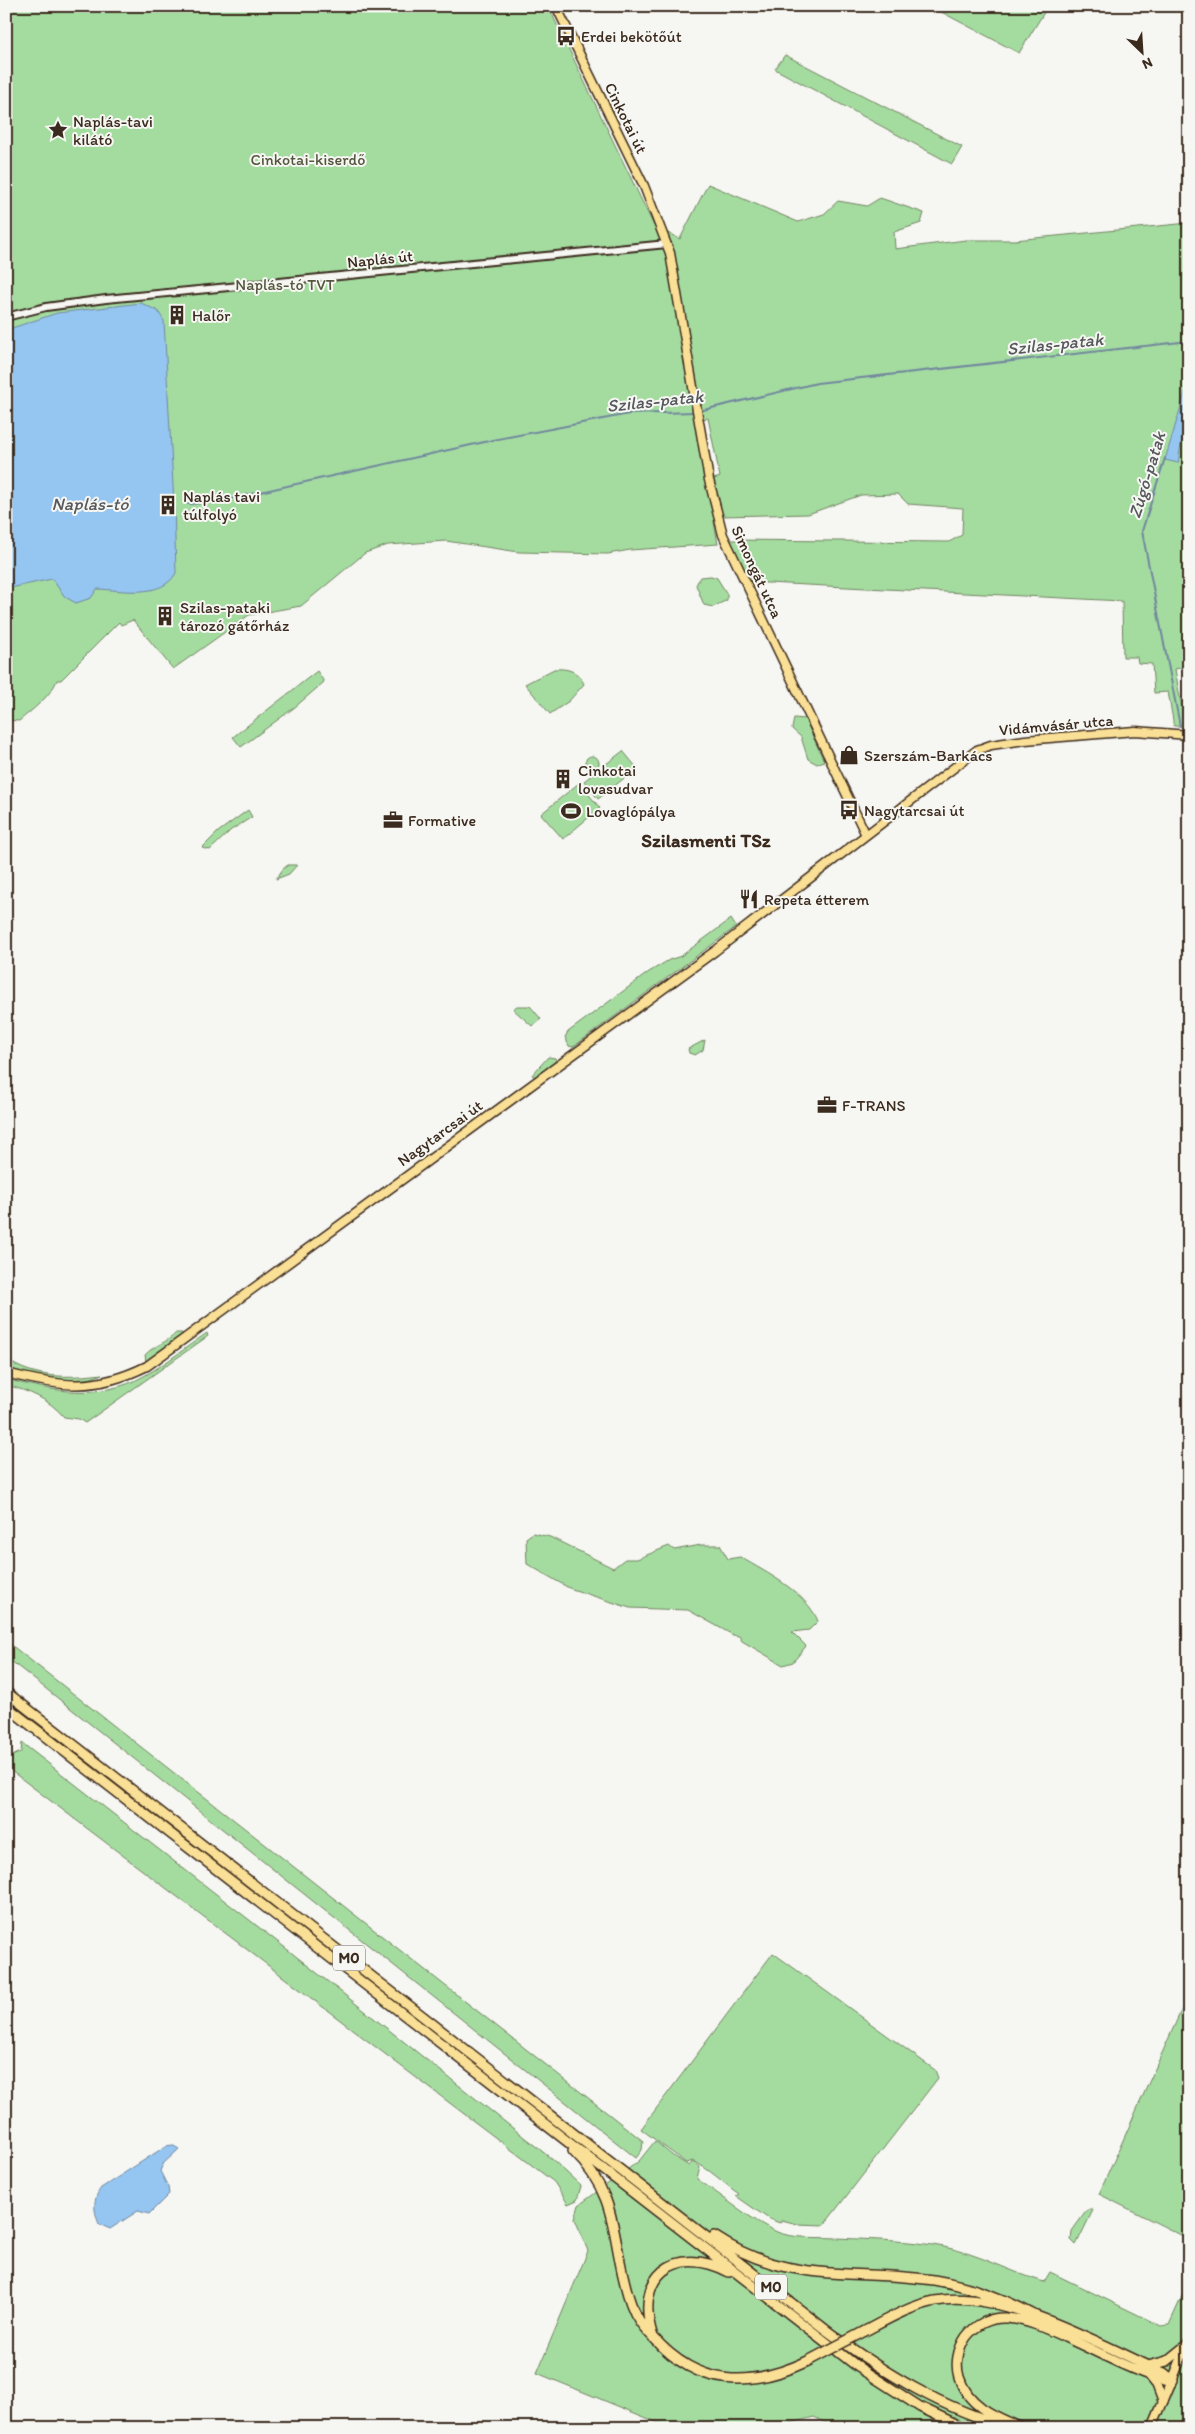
<svg xmlns="http://www.w3.org/2000/svg" width="1195" height="2434" font-family="Itim,sans-serif">
  <style>
    .green { fill: #a4dca0; stroke: #70835f }
    .water { fill: #95c5f1; stroke: #71879d }
    .lines { fill: none; stroke-linecap: round; stroke-linejoin: round }
    .stream { stroke: #71879d; stroke-width: 2 }
    .minor-casing { stroke: #3b2a1e; stroke-width: 10 }
    .major-casing { stroke: #3b2a1e; stroke-width: 11 }
    .highway-casing { stroke: #3b2a1e; stroke-width: 12 }
    .minor { stroke: #f6f6f2; stroke-width: 6 }
    .major { stroke: #fadf96; stroke-width: 8 }
    .highway { stroke: #fadf96; stroke-width: 9 }
    .tram { stroke: #3b2a1e; stroke-width: 1 }
    .highway-bridge-casing { stroke: #3b2a1e; stroke-width: 12; stroke-linecap: butt }
    .highway-bridge { stroke: #fadf96; stroke-width: 9 }
    .labels { text-anchor: middle; dominant-baseline: central; stroke-width: 4; stroke-linejoin: round; paint-order: stroke }
    .shield { fill: #f6f6f2; stroke: #73675e; stroke-width: 1 }
    .shield-label { font-size: 15px; font-weight: bold; fill: #3b2a1e }
    .poi-label { font-size: 16px; fill: #3b2a1e; stroke: #f6f6f2; text-anchor: start }
    .street-label { font-size: 16px; fill: #3b2a1e; stroke: #f6f6f2 }
    .park-label { font-size: 16px; fill: #55563e; stroke: #f6f6f2 }
    .water-label { font-size: 18px; font-style: italic; fill: #56585d; stroke: #f6f6f2 }
    .quarter-label { font-size: 19px; font-weight: bold; fill: #3b2a1e; stroke: #f6f6f2 }
  </style>
  <rect width="100%" height="100%" fill="#f6f6f2"/>
  <filter id="ink" filterUnits="userSpaceOnUse"><feTurbulence type="fractalNoise" baseFrequency=".02" numOctaves="2"/><feDisplacementMap in="SourceGraphic" scale="10" xChannelSelector="R" yChannelSelector="G"/><feConvolveMatrix kernelMatrix="1 2 1 2 8 2 1 2 1" color-interpolation-filters="sRGB"/></filter>
  <g filter="url(#ink)">
    <path class="green" d="M 6,6 L 548,6 L 654,226 L 680,239 L 708,184 L 798,222 L 824,214 L 838,201 L 867,206 L 880,198 L 924,213 L 921,223 L 894,232 L 895,249 L 966,240 L 1015,240 L 1189,223 L 1189,666 L 1175,669 L 1185,726 L 1174,726 L 1168,692 L 1154,693 L 1152,664 L 1138,663 L 1137,657 L 1123,657 L 1122,601 L 748,582 L 729,540 L 949,542 L 962,535 L 963,508 L 908,504 L 898,494 L 861,495 L 808,514 L 722,516 L 714,479 L 720,477 L 708,418 L 696,420 L 716,519 L 714,522 L 718,544 L 630,550 L 608,554 L 519,552 L 446,541 L 388,545 L 365,553 L 301,606 L 249,615 L 173,669 L 133,620 L 121,625 L 119,622 L 61,680 L 57,680 C 51,696 33,709 19,721 L 6,720 Z
      M 930,6 L 1048,6 L 1019,53 Z
      M 785,55 L 962,147 L 952,164 L 775,69 Z
      M 711,576 L 717,578 L 727,594 L 727,600 L 713,607 L 704,605 L 696,585 L 700,577 Z
      M 554,669 C 568,668 578,671 584,684 L 569,701 L 550,714 L 525,684 Z
      M 317,671 L 324,682 L 295,707 L 241,747 L 233,737 Z
      M 794,718 L 805,719 L 824,761 L 817,764 L 808,759 L 801,737 L 792,729 Z
      M 623,751 L 637,768 L 598,799 L 584,781 Z
      M585 763a7 7 0 1 1 14 0a7 7 0 1 1-14 0Z
      M 579,783 L 600,808 L 563,839 L 541,814 Z
      M 248,810 L 252,817 L 231,830 L 210,850 L 202,848 L 218,832 Z
      M 288,865 L 297,865 L 289,874 L 276,879 L 283,869 Z
      M 731,919 L 736,927 L 573,1047 L 569,1046 L 565,1037 L 568,1032 L 649,972 L 669,960 L 681,956 Z
      M 517,1006 L 530,1006 L 541,1019 L 532,1026 L 513,1009 Z
      M 705,1040 L 703,1050 L 695,1055 L 689,1053 L 688,1049 Z
      M 548,1057 L 555,1058 L 556,1061 L 535,1077 L 532,1075 Z
      M 176,1333 L 182,1333 L 182,1336 L 146,1361 L 145,1355 C 154,1345 167,1343 176,1333 Z
      M 207,1333 L 208,1336 L 85,1423 L 79,1419 L 64,1417 C 49,1399 29,1391 6,1385 L 6,1379 C 51,1391 100,1401 144,1376 C 166,1364 186,1347 207,1333 Z
      M 6,1359 C 33,1379 71,1378 102,1374 C 72,1389 36,1377 6,1367 Z
      M 533,1533 L 550,1537 L 613,1568 L 625,1559 L 637,1559 L 669,1546 L 674,1550 L 701,1545 L 720,1545 L 728,1559 L 740,1557 C 767,1573 806,1592 818,1621 L 809,1630 L 792,1632 L 806,1646 L 793,1662 L 783,1665 L 742,1641 L 739,1636 L 733,1635 L 688,1610 L 630,1608 L 569,1588 L 527,1564 L 526,1538 Z
      M 6,1641 L 643,2141 L 642,2150 L 636,2158 L 6,1657 Z
      M 22,1743 L 288,1950 L 553,2160 L 581,2186 L 577,2200 L 568,2204 L 554,2182 L 6,1767 L 6,1755 L 10,1757 L 21,1752 Z
      M 773,1953 L 935,2070 L 938,2078 L 824,2225 L 797,2224 L 782,2220 L 780,2223 L 769,2219 L 736,2196 L 739,2194 C 723,2183 709,2168 692,2161 L 686,2163 L 641,2129 Z
      M 1189,1993 L 1189,2239 L 1099,2194 Z
      M 655,2141 L 673,2156 L 689,2166 L 692,2162 L 700,2167 L 697,2179 C 721,2195 752,2221 777,2232 C 794,2239 818,2237 837,2238 C 872,2240 909,2240 944,2247 C 979,2254 1010,2272 1044,2282 L 1050,2272 L 1161,2326 L 1169,2325 L 1189,2281 L 1189,2428 L 891,2428 L 881,2422 L 878,2428 L 836,2428 L 814,2417 L 772,2428 L 671,2428 L 537,2373 L 588,2251 L 575,2219 L 579,2205 L 639,2161 Z
      M 1087,2210 L 1093,2210 L 1076,2245 L 1071,2240 L 1072,2231 Z"/>
    <path class="water" d="M 141,303 L 158,311 L 164,321 L 174,504 L 176,573 C 162,599 122,590 97,589 L 91,598 L 76,603 L 65,597 L 52,579 L 6,589 L 6,330 L 57,313 Z
      M 1185,393 L 1189,394 L 1178,463 L 1165,460 Z
      M 172,2145 L 179,2149 L 163,2164 L 160,2171 L 168,2187 L 169,2194 L 149,2214 L 138,2211 L 110,2229 L 99,2224 C 94,2211 92,2200 101,2188 L 166,2146 Z"/>
    <g class="lines">
      <path class="stream" d="M 1185,394 L 1189,381
        M 699,411 L 817,383 L 1189,341
        M 1165,458 L 1142,531 L 1180,726
        M 188,504 L 215,502 L 498,439 L 629,414 L 695,412"/>
      <defs>
        <path id="minor" d="M 6,317 L 46,307 L 106,299 L 667,244"/>
        <path id="major" d="M 556,6 L 644,186 L 670,253 L 709,480 L 723,535 L 866,835
          M 6,1373 C 61,1387 95,1392 147,1366 L 715,951 L 977,750 L 991,745 L 1025,740 L 1135,731 L 1189,735
          M 1152,2428 L 1187,2345"/>
        <path id="highway" d="M 6,1692 L 826,2330 C 883,2372 943,2410 1013,2428
          M 6,1706 L 858,2367 L 920,2407 L 964,2428
          M 573,2151 C 623,2199 610,2246 631,2304 C 636,2318 643,2327 654,2338 C 699,2388 750,2388 808,2361
          M 714,2236 C 789,2286 853,2268 934,2280 C 970,2286 1003,2298 1034,2315
          M 865,2331 C 888,2319 910,2306 935,2301 C 1004,2288 1102,2346 1164,2373 L 1173,2380
          M 653,2337 C 633,2277 674,2243 729,2272
          M 1148,2366 L 1167,2361 L 1188,2344
          M 1149,2375 L 1157,2385 L 1163,2401
          M 1022,2428 C 996,2417 968,2407 959,2377 C 955,2364 958,2349 966,2337 C 975,2325 990,2317 1006,2318 C 1027,2319 1047,2329 1067,2338 C 1101,2353 1135,2373 1172,2382"/>
      </defs>
      <use href="#minor" class="minor-casing"/>
      <use href="#major" class="major-casing"/>
      <use href="#highway" class="highway-casing"/>
      <use href="#minor" class="minor"/>
      <use href="#major" class="major"/>
      <use href="#highway" class="highway"/>
      <path class="tram" d="M 1178,2428 L 1189,2404"/>
      <defs>
        <path id="highway-bridge" d="M 808,2361 L 865,2331"/>
      </defs>
      <use href="#highway-bridge" class="highway-bridge-casing"/>
      <use href="#highway-bridge" class="highway-bridge"/>
    </g>
  </g>
  <defs>
    <symbol id="bus-bare" viewBox="-9 -9 18 18"><path d="M-5-6H5V4H4V6H2V4H-2V6H-4V4H-5ZM-3.5-4V0h7V-4ZM-3.5 1.2v1.5H-2V1.2ZM2 1.2v1.5H3.5V1.2Z" fill="#3b2a1e" stroke="#f6f6f2" stroke-width="2.5" paint-order="stroke"/></symbol>
    <symbol id="sight-bare" viewBox="-9 -9 18 18"><path d="M0-6L1.8-2.2L6-1.7L2.9 1.2L3.7 5.4L0 3.3L-3.7 5.4L-2.9 1.2L-6-1.7L-1.8-2.2Z" fill="#3b2a1e" stroke="#f6f6f2" stroke-width="2.5" paint-order="stroke"/></symbol>
    <symbol id="building-bare" viewBox="-9 -9 18 18"><path d="M-4-6H4V6H1V3H-1V6H-4ZM-2.5-4.3h1.7v1.8h-1.7ZM.8-4.3h1.7v1.8H.8ZM-2.5-1h1.7V.8h-1.7ZM.8-1h1.7V.8H.8Z" fill="#3b2a1e" stroke="#f6f6f2" stroke-width="2.5" paint-order="stroke"/></symbol>
    <symbol id="shop-bare" viewBox="-9 -9 18 18"><path d="M-5-2.5h2.3a2.7 3.5 0 0 1 5.4 0H5L5.5 6h-11ZM-1.5-2.5h3a1.5 2.3 0 0 0-3 0Z" fill="#3b2a1e" stroke="#f6f6f2" stroke-width="2.5" paint-order="stroke"/></symbol>
    <symbol id="stadium-bare" viewBox="-9 -9 18 18"><path d="M0-5a6.5 5 0 1 0 0 10a6.5 5 0 1 0 0-10ZM-3.5-1.8h7v3.6h-7Z" fill="#3b2a1e" stroke="#f6f6f2" stroke-width="2.5" paint-order="stroke"/></symbol>
    <symbol id="office-bare" viewBox="-9 -9 18 18"><path d="M-6-3h4V-5.5h4V-3h4V5H-6ZM-1-4.5V-3h2v-1.5ZM-6 0V1H6V0Z" fill="#3b2a1e" stroke="#f6f6f2" stroke-width="2.5" paint-order="stroke"/></symbol>
    <symbol id="restaurant-bare" viewBox="-9 -9 18 18"><path d="M-5-6h1v4h1v-4h1v4h1v-4h1v5L-1.5 .5V6h-2V.5L-5-1ZM5-6V6H3V1.5H1.5Q1.5-4 5-6Z" fill="#3b2a1e" stroke="#f6f6f2" stroke-width="2.5" paint-order="stroke"/></symbol>
  </defs>
  <g fill-rule="evenodd">
    <use href="#bus-bare" x="552" y="22" width="28" height="28"/>
    <use href="#sight-bare" x="44" y="116" width="28" height="28"/>
    <use href="#building-bare" x="163" y="301" width="28" height="28"/>
    <use href="#building-bare" x="154" y="491" width="28" height="28"/>
    <use href="#building-bare" x="151" y="602" width="28" height="28"/>
    <use href="#shop-bare" x="835" y="741" width="28" height="28"/>
    <use href="#building-bare" x="549" y="765" width="28" height="28"/>
    <use href="#bus-bare" x="835" y="796" width="28" height="28"/>
    <use href="#stadium-bare" x="557" y="797" width="28" height="28"/>
    <use href="#office-bare" x="379" y="806" width="28" height="28"/>
    <use href="#restaurant-bare" x="735" y="885" width="28" height="28"/>
    <use href="#office-bare" x="813" y="1091" width="28" height="28"/>
  </g>
  <g class="labels">
    <g class="shield">
      <rect x="333" y="1945.5" width="32" height="25" rx="4"/>
      <rect x="755" y="2274.5" width="32" height="25" rx="4"/>
    </g>
    <g class="shield-label">
      <text x="349" y="1958">M0</text>
      <text x="771" y="2287">M0</text>
    </g>
    <g class="poi-label">
      <text x="581" y="36">Erdei bekötőút</text>
      <text x="73" y="121">Naplás-tavi<tspan x="73" dy="18">kilátó</tspan></text>
      <text x="192" y="315">Halőr</text>
      <text x="183" y="496">Naplás tavi<tspan x="183" dy="18">túlfolyó</tspan></text>
      <text x="180" y="607">Szilas-pataki<tspan x="180" dy="18">tározó gátőrház</tspan></text>
      <text x="864" y="755">Szerszám-Barkács</text>
      <text x="578" y="770">Cinkotai<tspan x="578" dy="18">lovasudvar</tspan></text>
      <text x="864" y="810">Nagytarcsai út</text>
      <text x="586" y="811">Lovaglópálya</text>
      <text x="408" y="820">Formative</text>
      <text x="764" y="899">Repeta étterem</text>
      <text x="842" y="1105">F-TRANS</text>
    </g>
    <g class="street-label">
      <text transform="translate(626 118) rotate(64)">Cinkotai út</text>
      <text transform="translate(380 259) rotate(-6)">Naplás út</text>
      <text transform="translate(757 572) rotate(65)">Simongát utca</text>
      <text transform="translate(1056 725) rotate(-5)">Vidámvásár utca</text>
      <text transform="translate(440 1133) rotate(-36)">Nagytarcsai út</text>
    </g>
    <g class="park-label">
      <text x="308" y="159">Cinkotai-kiserdő</text>
      <text x="285" y="284">Naplás-tó TVT</text>
    </g>
    <g class="water-label">
      <text transform="translate(1055 344) rotate(-6)">Szilas-patak</text>
      <text transform="translate(655 401) rotate(-6)">Szilas-patak</text>
      <text transform="translate(1147 475) rotate(-73)">Zúgó-patak</text>
      <text x="90" y="504">Naplás-tó</text>
    </g>
    <g class="quarter-label">
      <text x="706" y="840">Szilasmenti TSz</text>
    </g>
  </g>
  <rect width="1195" height="2434" fill="none" stroke="#f6f6f2" stroke-width="25"/>
  <rect x="12" y="12" width="1170" height="2409" fill="none" stroke="#3b2a1e" stroke-width="2" filter="url(#ink)"/>
  <g transform="translate(1142 52) rotate(155)" stroke="#f6f6f2" stroke-width="4" paint-order="stroke">
  <path d="M0-4L9 19L0 12L-9 19Z" fill="#3b2a1e"/>
  <text y="-8" font-size="14" font-weight="bold" text-anchor="middle" fill="#3b2a1e">N</text>
  </g>
</svg>
